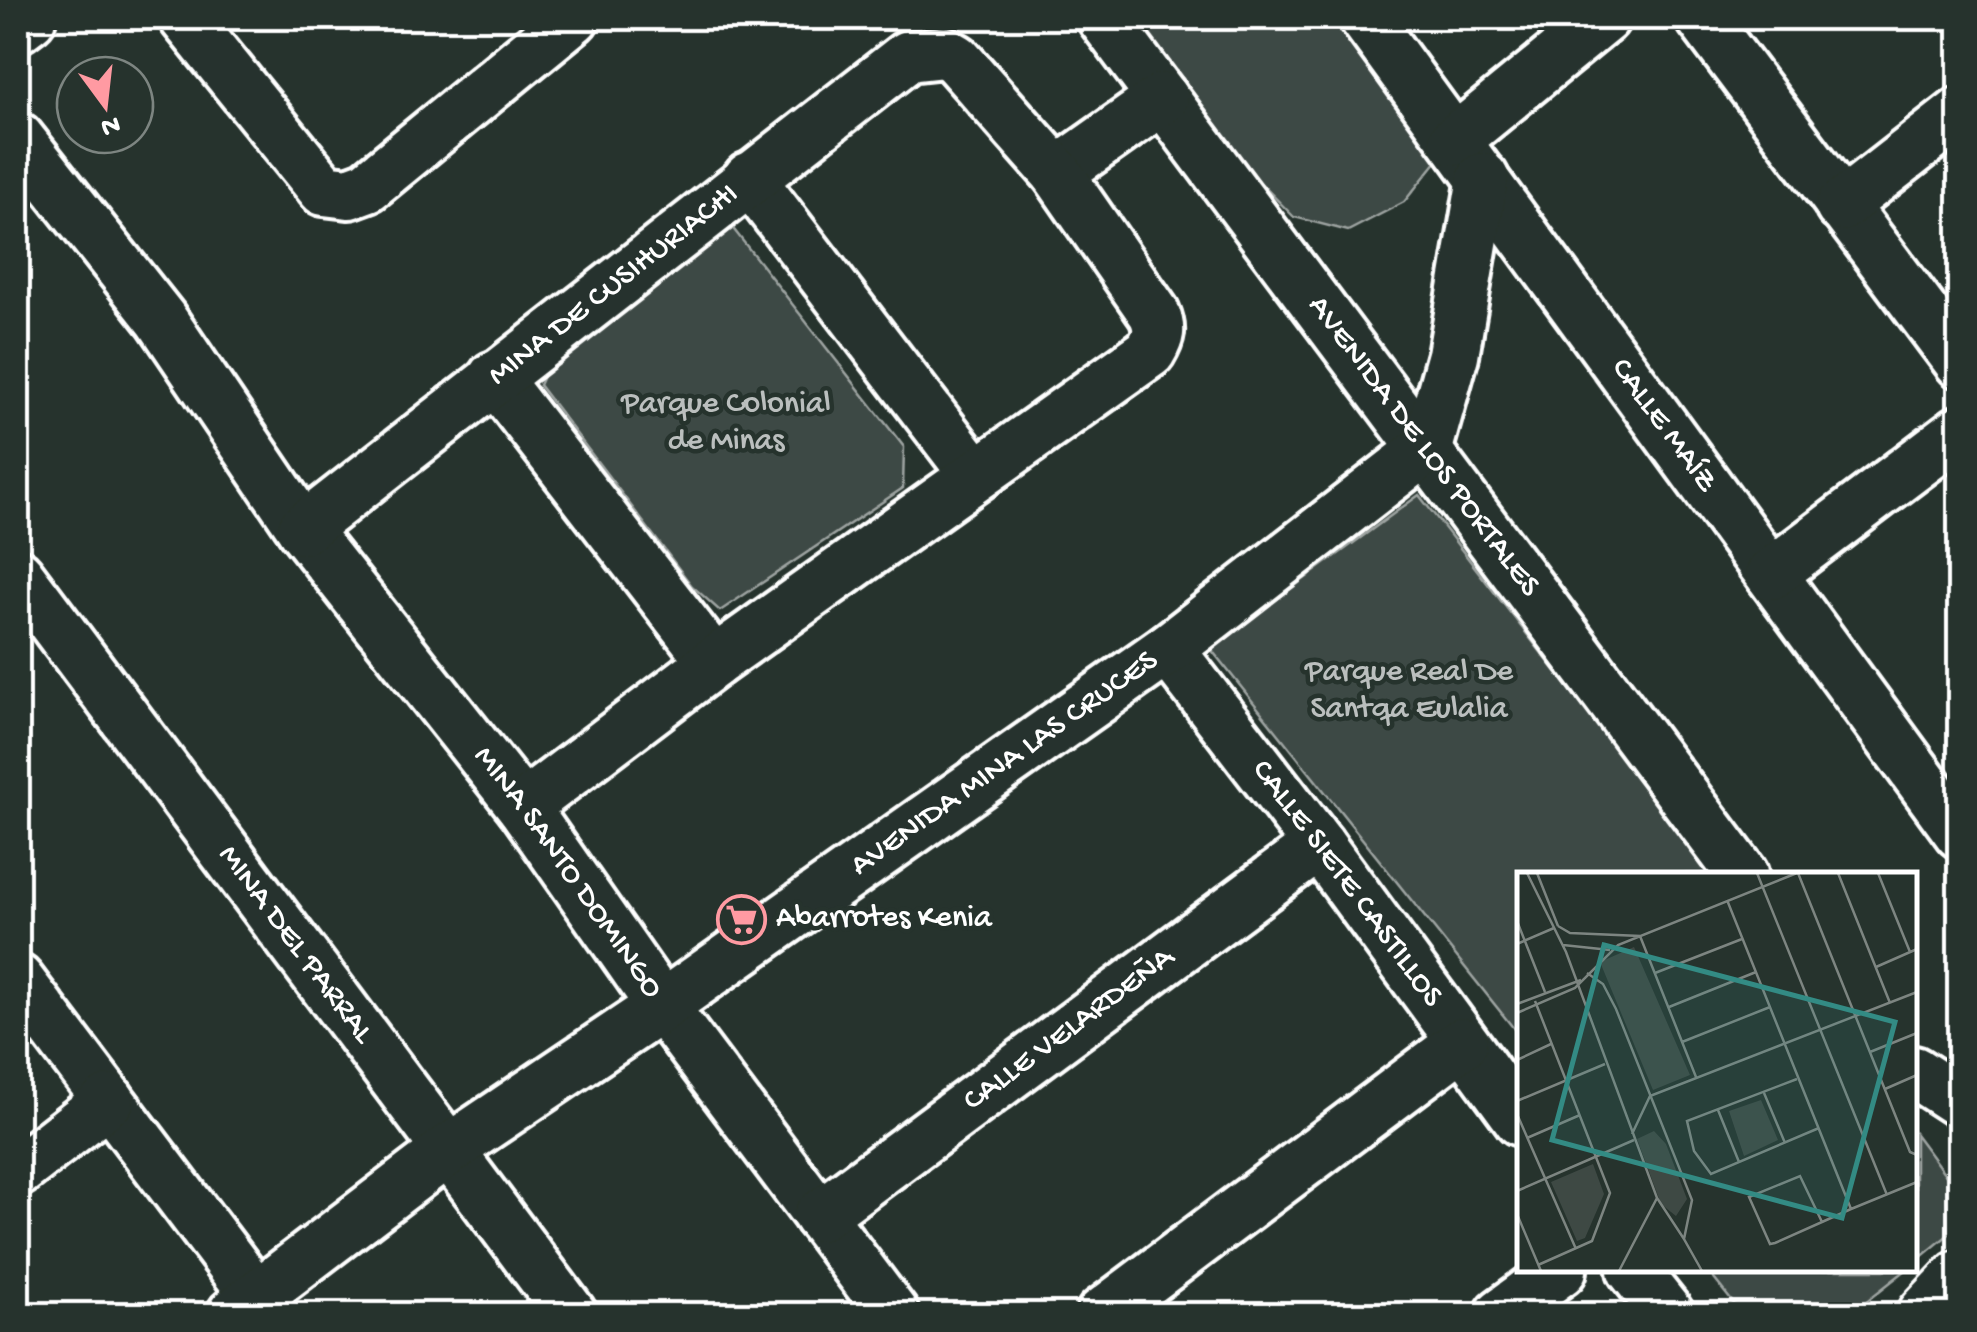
<svg xmlns="http://www.w3.org/2000/svg" width="1977" height="1332" font-family="'Gochi Hand',sans-serif">
  <style>
    .green { fill: #3e4944; stroke: #9ea4a2; stroke-width: 2.5 }
    .lines { fill: none; stroke-linecap: round; stroke-linejoin: round }
    .minor-casing { stroke: #fff; stroke-width: 58 }
    .major-casing { stroke: #fff; stroke-width: 62 }
    .minor { stroke: #26332d; stroke-width: 50 }
    .major { stroke: #26332d; stroke-width: 55 }
    .labels { text-anchor: middle; dominant-baseline: central; stroke-width: 9; stroke-linejoin: round; paint-order: stroke }
    .street-label { font-size: 32px; fill: #fff; stroke: #26332d }
    .park-label { font-size: 32px; fill: #bbbfbe; stroke: #26332d }
    .poi-label { font-size: 32px; fill: #fff; stroke: #26332d; text-anchor: start }
    .inset-road { fill: none; stroke: #7d8581; stroke-width: 2.5 }
    .view { fill: #338b84; fill-opacity: 0.15; stroke: #338b84; stroke-width: 5 }
    .inset-edge { fill: none; stroke: #fff; stroke-width: 5 }
  </style>
  <rect width="100%" height="100%" fill="#26332d"/>
  <filter id="ink" filterUnits="userSpaceOnUse"><feTurbulence type="fractalNoise" baseFrequency=".01" numOctaves="2"/><feDisplacementMap in="SourceGraphic" scale="20" xChannelSelector="R" yChannelSelector="G"/><feConvolveMatrix kernelMatrix="1 2 1 2 8 2 1 2 1" color-interpolation-filters="sRGB"/></filter>
  <g filter="url(#ink)">
    <path class="green" d="M 1133,18 L 1352,18 L 1441,156 L 1404,202 L 1348,231 L 1294,217 L 1249,171 Z
      M 731,226 L 904,447 L 903,488 L 720,611 L 692,586 L 539,385 L 552,357 L 710,233 Z
      M 1419,495 L 1713,874 L 1520,874 L 1519,1035 L 1210,648 Z
      M 1915,1134 L 1959,1193 L 1959,1226 L 1915,1262 Z
      M 1707,1270 L 1706,1270 L 1906,1270 L 1850,1314 L 1742,1314 Z"/>
    <g class="lines">
      <defs>
        <g id="minor">
          <path d="M 185,18 L 324,190 L 349,193 L 368,186 L 573,18"/>
          <path id="s1" d="M 1103,18 L 1742,874"/>
          <path id="s2" d="M 1365,18 L 1960,833"/>
          <path d="M 1702,18 L 1960,362"/>
          <path d="M 18,27 L 30,18"/>
          <path id="s3" d="M 18,138 L 161,319 L 303,529 L 523,807 L 662,1006 L 893,1314"/>
          <path d="M 1455,140 L 1604,18"/>
          <path d="M 1057,173 L 1163,98"/>
          <path d="M 749,178 L 975,474"/>
          <path d="M 1841,206 L 1960,113"/>
          <path d="M 494,377 L 714,662"/>
          <path id="s4" d="M 303,529 L 908,56 L 944,52 L 956,59 L 1057,173 L 1154,313 C 1161,329 1159,337 1150,352 L 714,662 L 523,807"/>
          <path d="M 1771,574 L 1960,431"/>
          <path id="s5" d="M 18,575 L 571,1314"/>
          <path id="s6" d="M 1168,649 L 1319,845 L 1520,1120"/>
          <path d="M 18,980 L 270,1314"/>
          <path d="M 1914,1072 L 1960,1102"/>
          <path d="M 18,1171 L 109,1100"/>
          <path id="s7" d="M 819,1216 L 1319,845"/>
          <path d="M 1633,1270 L 1668,1314"/>
          <path id="s8" d="M 233,1314 L 447,1151 L 662,1006 L 1168,649 L 1427,448 L 1453,355 L 1483,178"/>
          <path d="M 1102,1314 L 1462,1043"/>
          <path d="M 1501,1314 L 1561,1270"/>
        </g>
        <path id="major" d="M 1926,1314 L 1960,1278"/>
      </defs>
      <use href="#minor" class="minor-casing"/>
      <use href="#major" class="major-casing"/>
      <use href="#minor" class="minor"/>
      <use href="#major" class="major"/>
    </g>
  </g>
  <defs>
    <symbol id="supermarket-ring" viewBox="-11 -11 22 22"><circle r="9.5" fill="#26332d" stroke="#ff9aa2" stroke-width="1.5"/><path d="M-6-5.5h2.5l.6 2H6L4.5 2H-2.5L-4.4-4H-6ZM-1.5 3.2a1.3 1.3 0 1 0 .1 0ZM3 3.2a1.3 1.3 0 1 0 .1 0Z" fill="#ff9aa2"/></symbol>
  </defs>
  <g fill-rule="evenodd">
    <use href="#supermarket-ring" x="714" y="892" width="55" height="55"/>
  </g>
  <g class="labels">
    <g class="street-label">
      <text stroke="none"><textPath href="#s4" startOffset="395">MINA DE CUSIHURIACHI</textPath></text>
      <text stroke="none"><textPath href="#s2" startOffset="505">CALLE MAÍZ</textPath></text>
      <text stroke="none"><textPath href="#s1" startOffset="535">AVENIDA DE LOS PORTALES</textPath></text>
      <text stroke="none"><textPath href="#s8" startOffset="948">AVENIDA MINA LAS CRUCES</textPath></text>
      <text stroke="none"><textPath href="#s3" startOffset="918">MINA SANTO DOMINGO</textPath></text>
      <text stroke="none"><textPath href="#s6" startOffset="295">CALLE SIETE CASTILLOS</textPath></text>
      <text stroke="none"><textPath href="#s5" startOffset="462">MINA DEL PARRAL</textPath></text>
      <text stroke="none"><textPath href="#s7" startOffset="312">CALLE VELARDEÑA</textPath></text>
    </g>
    <g class="park-label">
      <text x="726" y="405">Parque Colonial<tspan x="726" dy="37">de Minas</tspan></text>
      <text x="1409" y="673">Parque Real De<tspan x="1409" dy="37">Santqa Eulalia</tspan></text>
    </g>
    <g class="poi-label">
      <text x="776" y="919">Abarrotes Kenia</text>
    </g>
  </g>
  <g transform="translate(1517 872)">
    <rect width="400" height="400" fill="#26332d"/>
    <path d="M 117,75 L 173,203 L 136,218 L 83,90 ZM 244,228 L 261,268 L 227,284 L 212,239 ZM 137,259 L 149,272 L 170,327 L 159,344 L 144,332 L 120,267 ZM 76,292 L 87,322 L 68,366 L 60,369 L 34,310 Z" fill="#3e4944"/>
    <path class="inset-road" d="M 10,1 L 49,80 L 140,326 L 167,367M 20,1 L 41,54M 240,1 L 370,323M 281,1 L 393,280 L 400,283M 321,1 L 373,131M 361,1 L 393,80M 210,28 L 334,337 L 400,310M 0,49 L 28,120M 41,54 L 53,61 L 123,64 L 179,205M 0,72 L 37,56M 46,73 L 93,78M 359,95 L 400,77M 70,101 L 86,112 L 99,137 L 175,328 L 167,367 L 185,399M 138,101 L 225,67M 18,129 L 93,321 L 75,369 L 21,393M 0,132 L 64,108M 152,135 L 239,100M 0,141 L 58,116 L 101,73 L 280,1M 165,170 L 253,135M 353,180 L 400,161M 0,188 L 34,172M 280,207 L 170,249 L 177,279 L 194,302 L 302,256M 368,217 L 400,203M 247,221 L 268,271M 0,229 L 88,192M 201,238 L 222,290M 0,242 L 59,377M 115,262 L 133,224 L 400,120M 10,266 L 63,243M 0,319 L 117,268M 0,342 L 24,399M 305,350 L 283,304 L 232,325 L 253,372 L 258,371 L 305,350 L 334,337M 102,399 L 140,326"/>
    <path class="view" d="M 87,73 L 378,150 L 325,346 L 35,268 Z"/>
    <rect width="400" height="400" class="inset-edge"/>
  </g>
  <rect width="1977" height="1332" fill="none" stroke="#26332d" stroke-width="60"/>
  <rect x="30" y="30" width="1917" height="1272" fill="none" stroke="#fff" stroke-width="4" filter="url(#ink)"/>
  <g transform="translate(105 105) rotate(165)"><circle r="48" fill="#26332d" stroke="#7d8581" stroke-width="2.5"/>
  <path d="M0-8L18 38L0 25L-18 38Z" fill="#ff9aa2"/>
  <text y="-15" font-size="28" font-weight="bold" text-anchor="middle" fill="#ffffff">N</text>
  </g>
</svg>
